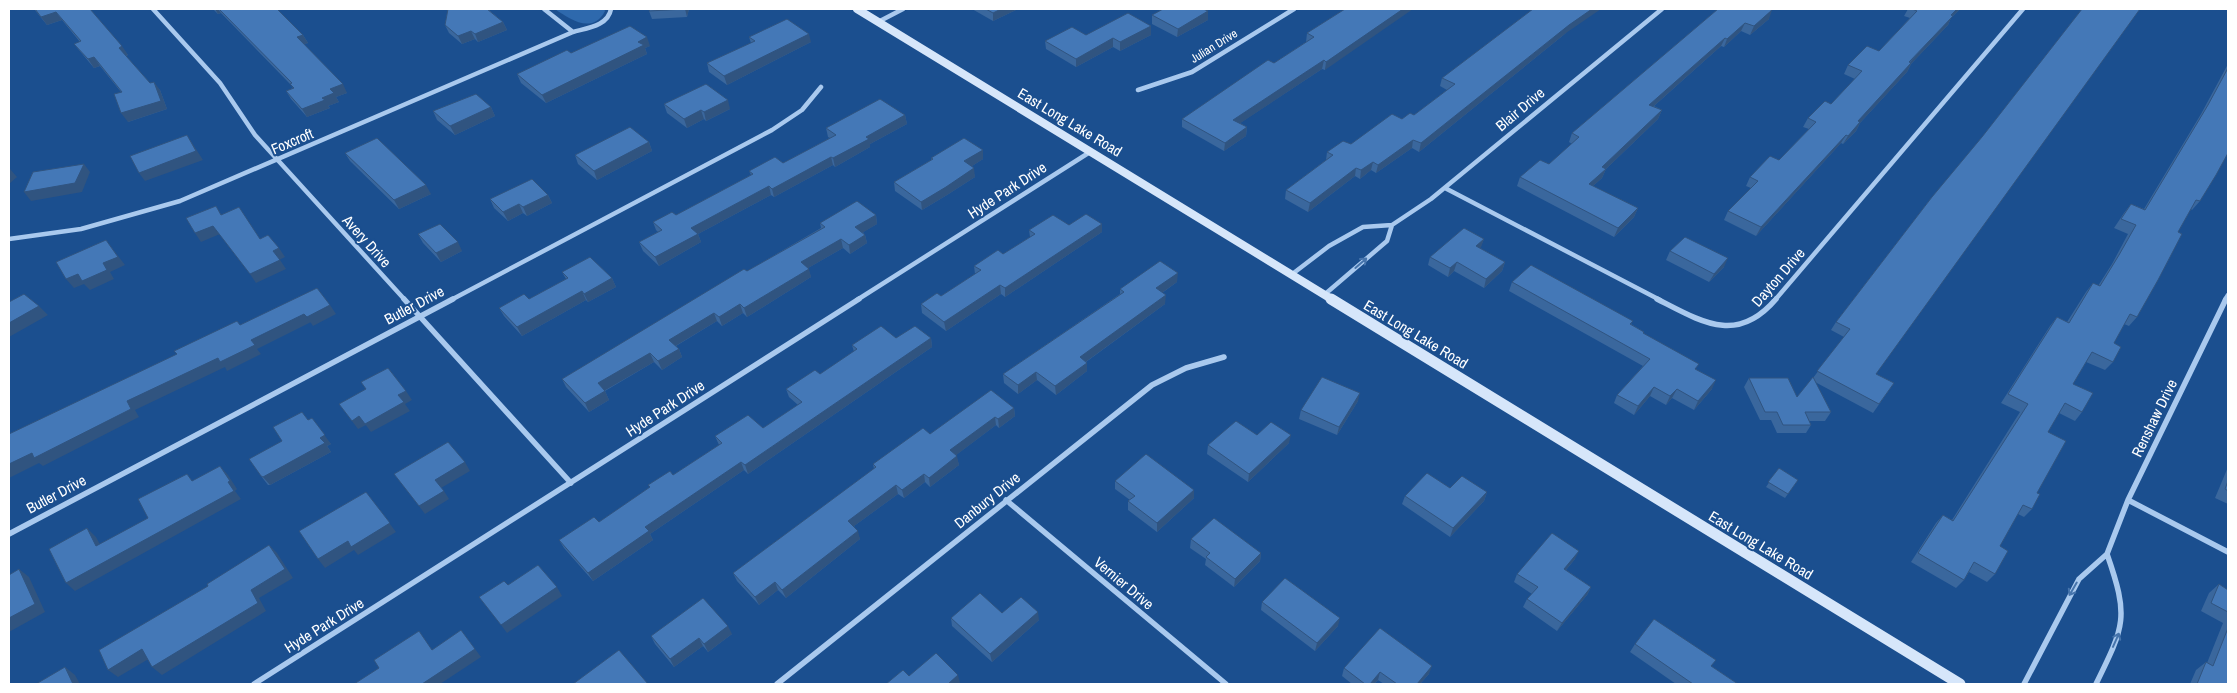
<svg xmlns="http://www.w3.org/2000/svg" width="2237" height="693" font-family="'Archivo Narrow',sans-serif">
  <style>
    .green { fill: #2e69ad }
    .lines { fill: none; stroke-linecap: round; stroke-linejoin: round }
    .minor-far1 { stroke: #a9c9ee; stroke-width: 4.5 }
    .minor { stroke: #a9c9ee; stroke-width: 5.5 }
    .secondary-far1 { stroke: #d6e6fa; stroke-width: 8 }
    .secondary { stroke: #d6e6fa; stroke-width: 11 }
    .wall { fill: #3a679d }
    .shaded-wall { fill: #305480 }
    .building { fill: #4478b7; stroke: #305480 }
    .oneway { stroke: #4674ac }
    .labels { text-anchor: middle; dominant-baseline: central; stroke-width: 4; stroke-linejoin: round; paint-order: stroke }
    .far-street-label { font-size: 12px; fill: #fff; stroke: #1b4f8f }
    .street-label { font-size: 15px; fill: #fff; stroke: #1b4f8f }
  </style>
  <rect width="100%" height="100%" fill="#1b4f8f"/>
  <path class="green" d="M 555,9 L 604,9 L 605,11 C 593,35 569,19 555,9 Z"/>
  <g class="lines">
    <path class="minor-far1" d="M 153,9 L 220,83 L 255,135 L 405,300
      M 544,9 L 573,32 C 587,28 608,26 611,9
      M 878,22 L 903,9
      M 1138,90 L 1192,72 L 1294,9
      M 1445,188 L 1660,300
      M 1392,225 L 1431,199 L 1662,9
      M 9,239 L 81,229 L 180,201 L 573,32
      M 1291,275 L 1329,246 L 1363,227 L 1392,225 L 1387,241 L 1324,295
      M 451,300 L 772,130 L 802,110 L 821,87
      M 857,300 L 1090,152
      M 1775,300 L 2023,9
      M 2225,300 L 2228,295"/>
    <path class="minor" d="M 404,299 L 571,483
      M 1657,299 C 1702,322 1737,345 1776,299
      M 1006,500 L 1226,684
      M 2128,500 L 2228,552
      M 9,534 L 453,299
      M 254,684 L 859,299
      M 777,684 L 1152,385 L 1186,368 L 1224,357
      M 2024,684 L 2079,579 L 2107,554 L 2128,500 L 2226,299
      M 2096,684 C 2125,625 2129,617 2107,554"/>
    <path class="secondary-far1" d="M 857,9 L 1333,300"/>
    <path class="secondary" d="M 1331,299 L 1960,684"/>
  </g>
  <path class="wall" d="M 34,9 L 90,9 L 128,55 L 126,56 L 150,83 L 160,90 L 167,109 L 128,122 L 121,92 L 100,66 L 94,68 L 74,44 L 80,42 L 62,20 L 47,25 Z
    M 213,9 L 277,9 L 303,35 L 308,43 L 304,44 L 347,93 L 336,97 L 339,102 L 328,106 L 330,108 L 307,117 L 291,99 L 286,91 L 293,88 L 290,84 L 221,13 L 218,14 Z
    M 448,9 L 489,9 L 489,10 L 503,22 L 507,30 L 478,42 L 475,39 L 462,44 L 449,33 L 445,25 Z
    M 689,9 L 687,17 L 652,19 L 649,11 Z
    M 972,9 L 1018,9 L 993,21 Z
    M 1345,9 L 1325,70 L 1322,69 L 1240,123 L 1247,127 L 1246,136 L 1224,151 L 1182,127 L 1182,119 L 1274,63 L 1306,42 L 1307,33 Z
    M 1718,9 L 1769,19 L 1750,35 L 1741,31 L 1724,47 L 1721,46 L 1654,106 L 1662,110 L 1658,119 L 1606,169 L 1602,178 L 1593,186 L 1638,208 L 1634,217 L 1614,237 L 1517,186 L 1520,177 L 1549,164 L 1572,144 L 1569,142 L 1572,133 Z
    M 1908,9 L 1960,9 L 1951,18 L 1948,25 L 1911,64 L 1907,72 L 1860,123 L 1856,131 L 1843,144 L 1841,143 L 1756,236 L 1724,220 L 1728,211 L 1751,188 L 1746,186 L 1750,177 L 1779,160 L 1809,129 L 1803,127 L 1808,118 L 1831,104 L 1855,79 L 1844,74 L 1848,65 L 1879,51 L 1910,18 L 1904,16 Z
    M 1208,11 L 1208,20 L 1177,37 L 1152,24 L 1152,15 Z
    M 1151,26 L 1151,35 L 1120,51 L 1113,47 L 1076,67 L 1046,49 L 1045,41 L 1086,35 Z
    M 1566,33 L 1419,152 L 1412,148 L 1376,173 L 1371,170 L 1360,179 L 1355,176 L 1308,212 L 1285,199 L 1286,190 L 1326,160 L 1327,152 L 1351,144 L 1414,115 L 1447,90 L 1440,86 L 1442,78 Z
    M 749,37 L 811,42 L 727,85 L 709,72 L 707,63 L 751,43 Z
    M 650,46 L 645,48 L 647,54 L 546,103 L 521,83 L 517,74 L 571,53 Z
    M 2228,64 L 2228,153 L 2200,201 L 2192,210 L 2191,209 L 2178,232 L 2137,317 L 2129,326 L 2124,324 L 2114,343 L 2113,362 L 2105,370 L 2086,362 L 2073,384 L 2082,412 L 2075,421 L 2059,413 L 2048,432 L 2037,493 L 2032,509 L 2024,517 L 2018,514 L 2000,546 L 1995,574 L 1987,582 L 1969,572 L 1964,580 L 1956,588 L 1911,562 L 1936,523 L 1943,515 L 1952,520 L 2020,412 L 2001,403 L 2050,326 L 2057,317 L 2067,322 L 2086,292 L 2093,283 L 2098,286 L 2112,264 L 2128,234 L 2114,228 L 2124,213 L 2131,204 L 2144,209 L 2201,114 Z
    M 664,104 L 730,109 L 706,121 L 704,119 L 687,128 L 667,113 Z
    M 491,107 L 495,116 L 455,135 L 437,120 L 433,111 Z
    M 905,115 L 907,124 L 870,144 L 870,147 L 835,167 L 833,165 L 774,197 L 771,195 L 698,234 L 701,242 L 659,266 L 643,251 L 639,242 L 658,232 L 656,230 L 653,222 L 676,215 L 751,175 L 749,171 L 783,163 L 830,138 L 828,137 L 826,128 Z
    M 649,142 L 652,151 L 597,180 L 578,164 L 575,155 Z
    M 345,153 L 431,194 L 399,209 L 350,161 Z
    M 931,158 L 983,159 L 972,166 L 975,177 L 947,195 L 922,210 L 895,191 L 894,182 L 931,160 Z
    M 548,195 L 552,203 L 527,216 L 523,213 L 508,221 L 494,208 L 490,199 Z
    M 1932,197 L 1876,374 L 1894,383 L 1873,413 L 1815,382 L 1831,412 L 1825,421 L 1809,421 L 1811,425 L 1806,433 L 1777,433 L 1771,420 L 1760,420 L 1744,387 L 1749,378 L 1797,397 L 1813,378 L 1844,337 L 1831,330 L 1836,322 Z
    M 876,215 L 877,224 L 863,232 L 865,235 L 867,243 L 850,254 L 843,248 L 808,268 L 811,277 L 747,317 L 743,313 L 722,326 L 717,321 L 676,346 L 679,349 L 682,357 L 662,370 L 654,362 L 605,391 L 609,400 L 589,412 L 566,387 L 562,379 L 821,228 L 820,223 Z
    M 1069,225 L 1102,232 L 1005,297 L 1001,294 L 946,331 L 922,313 L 921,304 L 941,296 L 975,274 L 974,266 L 1003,254 L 1030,237 L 1029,230 Z
    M 418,234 L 462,251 L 441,262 L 423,243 Z
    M 1484,239 L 1480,248 L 1505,262 L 1502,271 L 1484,288 L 1454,271 L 1448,277 L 1428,265 L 1430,257 Z
    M 1670,251 L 1724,267 L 1709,282 L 1666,260 Z
    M 562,272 L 612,278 L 616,287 L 588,302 L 586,300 L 522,336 L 504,316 L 499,308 L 529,299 L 566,279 Z
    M 1177,282 L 1162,293 L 1165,304 L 1086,362 L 1087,371 L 1056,395 L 1037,380 L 1018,394 L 1004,383 L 1003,374 L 1120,294 L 1120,289 Z
    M 1512,282 L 1633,321 L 1631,324 L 1644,332 L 1643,333 L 1696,369 L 1712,389 L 1694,410 L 1672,398 L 1666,405 L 1650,396 L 1634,415 L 1614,403 L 1617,395 L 1643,366 L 1509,291 Z
    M 896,338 L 931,338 L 932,347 L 748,474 L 744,470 L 650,534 L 653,540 L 593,581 L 564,548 L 559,540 L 599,522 L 650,488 L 648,485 L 673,475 L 719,445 L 715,436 L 763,428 L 798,405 L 789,397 L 786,389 L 820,374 L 854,352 L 852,345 Z
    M 1358,401 L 1337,435 L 1299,419 L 1301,410 Z
    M 1014,408 L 1015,416 L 999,428 L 996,425 L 956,455 L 959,465 L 930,487 L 925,482 L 904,498 L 898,494 L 854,526 L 860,539 L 786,598 L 778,590 L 759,605 L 737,581 L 733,573 L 874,469 L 873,464 L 930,434 Z
    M 308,420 L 331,444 L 327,446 L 331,452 L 270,485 L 268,485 L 261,476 L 282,441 Z
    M 1257,435 L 1289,443 L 1248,482 L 1207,454 L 1208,445 Z
    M 2228,467 L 2228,504 L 2215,498 Z
    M 1779,468 L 1798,480 L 1785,498 L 1766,487 Z
    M 1115,481 L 1194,490 L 1194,498 L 1157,532 L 1128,510 L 1128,501 L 1130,500 L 1115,489 Z
    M 1487,492 L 1484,501 L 1450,537 L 1402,504 L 1405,496 Z
    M 1191,539 L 1261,553 L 1260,561 L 1234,587 L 1205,565 L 1206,559 L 1190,548 Z
    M 1575,559 L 1566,570 L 1591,587 L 1587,595 L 1557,631 L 1523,607 L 1527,599 L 1532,594 L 1514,582 L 1517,574 Z
    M 2219,584 L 2228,590 L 2228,684 L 2190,684 L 2196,670 L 2206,662 L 2207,663 L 2223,623 L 2201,611 L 2209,593 Z
    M 1262,602 L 1338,626 L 1315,651 L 1261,610 Z
    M 951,618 L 1039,620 L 992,662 L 952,626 Z
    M 732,634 L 708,652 L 703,646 L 674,667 L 655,644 L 651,636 Z
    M 1635,644 L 1711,666 L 1738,684 L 1676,684 L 1630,652 Z
    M 1344,668 L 1429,674 L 1420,684 L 1384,684 L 1378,680 L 1374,684 L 1352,684 L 1342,676 Z"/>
  <path class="shaded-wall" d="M 215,9 L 218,9 L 221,13 L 218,14 Z
    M 685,9 L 689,9 L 687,17 Z
    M 1001,9 L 1018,9 L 993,21 L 993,13 Z
    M 1403,9 L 1413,9 L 1325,70 L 1326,62 Z
    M 1592,9 L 1601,9 L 1566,33 L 1419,152 L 1421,143 L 1569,25 Z
    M 1957,9 L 1960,9 L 1951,18 L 1948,25 L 1911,64 L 1907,72 L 1860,123 L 1856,131 L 1843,144 L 1848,136 L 1858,121 Z
    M 1772,10 L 1769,19 L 1750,35 L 1754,26 Z
    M 1208,11 L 1208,20 L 1177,37 L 1178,29 Z
    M 56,12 L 62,20 L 47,25 L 41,17 Z
    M 503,22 L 507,30 L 478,42 L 475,34 Z
    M 1745,23 L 1741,31 L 1724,47 L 1727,39 Z
    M 1151,26 L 1151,35 L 1120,51 L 1120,42 Z
    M 471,31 L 475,39 L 462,44 L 458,36 Z
    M 809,34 L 811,42 L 727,85 L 724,76 Z
    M 303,35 L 308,43 L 302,45 L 297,37 Z
    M 647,37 L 650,46 L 645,48 L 647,54 L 546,103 L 542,95 Z
    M 1113,38 L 1113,47 L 1076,67 L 1076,59 Z
    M 1725,38 L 1721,46 L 1646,113 L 1649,105 Z
    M 122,46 L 128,55 L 125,56 L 119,48 Z
    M 94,57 L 100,66 L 94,68 L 88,59 Z
    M 1324,60 L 1322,69 L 1233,128 L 1233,120 Z
    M 154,82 L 160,90 L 167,109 L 128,122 L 121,113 Z
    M 343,84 L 347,93 L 336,97 L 339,102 L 328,106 L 330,108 L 307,117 L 302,109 L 322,98 L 330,89 Z
    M 728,100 L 730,109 L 706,121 L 704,112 Z
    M 491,107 L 495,116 L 455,135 L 450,126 Z
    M 701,110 L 704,119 L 687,128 L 684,119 Z
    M 1662,110 L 1658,119 L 1606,169 L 1602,178 L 1585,193 L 1589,184 L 1602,167 Z
    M 905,115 L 907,124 L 870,144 L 870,147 L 835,167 L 833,158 L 866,137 Z
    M 1247,127 L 1246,136 L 1224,151 L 1225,143 Z
    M 187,135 L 203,160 L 145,181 L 139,173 Z
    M 1846,135 L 1841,143 L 1756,236 L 1761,227 Z
    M 1413,140 L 1412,148 L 1376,173 L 1378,165 Z
    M 649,142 L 652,151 L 597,180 L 594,171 Z
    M 983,150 L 983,159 L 966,170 L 964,161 Z
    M 831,157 L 833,165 L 774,197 L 772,189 Z
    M 1373,162 L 1371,170 L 1360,179 L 1361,170 Z
    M 84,164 L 90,172 L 82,192 L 31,201 L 24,192 Z
    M 974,168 L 975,177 L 947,195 L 922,210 L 921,202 Z
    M 1356,168 L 1355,176 L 1308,212 L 1310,203 Z
    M 9,169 L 10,169 L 17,177 L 9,184 Z
    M 426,185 L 431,194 L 399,209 L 394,200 Z
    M 769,186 L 771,195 L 698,234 L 701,242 L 659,266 L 655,257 L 691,228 Z
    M 548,195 L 552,203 L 527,216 L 523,207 Z
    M 519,204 L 523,213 L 508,221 L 503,212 Z
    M 1638,208 L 1634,217 L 1614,237 L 1618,228 Z
    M 876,215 L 877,224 L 857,236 L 855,227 Z
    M 1102,224 L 1102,232 L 1005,297 L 1005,288 Z
    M 213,226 L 220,234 L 201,242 L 195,233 Z
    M 865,235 L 867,243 L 850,254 L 849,245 Z
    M 841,239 L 843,248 L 803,271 L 801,262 Z
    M 1484,239 L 1481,247 L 1473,255 L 1476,246 Z
    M 106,240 L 125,265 L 110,272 L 114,279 L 90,290 L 84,284 L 74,288 L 66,279 Z
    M 458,242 L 462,251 L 441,262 L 436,253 Z
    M 279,248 L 285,257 L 279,260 L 273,251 Z
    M 1728,258 L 1724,267 L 1709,282 L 1714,274 Z
    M 280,260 L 286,269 L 256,283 L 250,274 Z
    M 1457,262 L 1454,271 L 1448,277 L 1450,268 Z
    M 1505,262 L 1502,271 L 1484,288 L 1486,279 Z
    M 809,269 L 811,277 L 747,317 L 744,308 Z
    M 1178,273 L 1177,282 L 1156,297 L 1156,288 Z
    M 612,278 L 616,287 L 588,302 L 584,294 Z
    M 1000,285 L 1001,294 L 946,331 L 944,322 Z
    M 582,291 L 586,300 L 522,336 L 517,327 Z
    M 1166,295 L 1165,304 L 1080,366 L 1080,357 Z
    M 740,304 L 743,313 L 722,326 L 719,317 Z
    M 330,305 L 336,314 L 313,326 L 307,317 Z
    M 39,306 L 48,315 L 9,337 L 9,323 Z
    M 714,313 L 717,321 L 672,348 L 669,340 Z
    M 304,314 L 311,322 L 257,349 L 261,354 L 227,371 L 225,367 L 135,410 L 139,417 L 43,466 L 39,463 L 9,478 L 9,464 L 127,401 Z
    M 931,338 L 932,347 L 748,474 L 745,465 Z
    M 679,349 L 682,357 L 662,370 L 658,361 Z
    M 650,353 L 654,362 L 602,392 L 598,383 Z
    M 1087,363 L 1087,371 L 1056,395 L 1055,386 Z
    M 1036,372 L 1037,380 L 1018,394 L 1018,385 Z
    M 1716,380 L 1712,389 L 1694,410 L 1698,401 Z
    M 1654,387 L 1650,396 L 1634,415 L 1638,406 Z
    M 1677,389 L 1672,398 L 1666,405 L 1670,396 Z
    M 406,391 L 412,400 L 405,404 L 410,411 L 371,432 L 365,424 L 398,395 Z
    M 605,391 L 609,400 L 589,412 L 585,403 Z
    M 1360,393 L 1358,401 L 1337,435 L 1339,427 Z
    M 1014,408 L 1015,416 L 999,428 L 998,419 Z
    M 359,416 L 366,425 L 358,429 L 352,421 Z
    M 995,417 L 996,425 L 951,459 L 950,450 Z
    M 312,418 L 331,444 L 327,446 L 331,452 L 270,485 L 263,477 L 320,438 Z
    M 1291,435 L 1289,443 L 1248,482 L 1249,474 Z
    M 957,456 L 959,465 L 930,487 L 929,478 Z
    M 465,462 L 470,471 L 441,488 L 435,480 Z
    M 741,462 L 744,470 L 650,534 L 653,540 L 593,581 L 588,573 L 645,527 Z
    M 220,466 L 228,475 L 237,489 L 235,491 L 241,499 L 75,591 L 66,583 L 228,482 Z
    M 924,474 L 925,482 L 904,498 L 902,490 Z
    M 896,485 L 898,494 L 850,529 L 848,521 Z
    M 1194,490 L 1194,498 L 1157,532 L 1157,523 Z
    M 444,491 L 449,499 L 425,514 L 419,506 Z
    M 366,492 L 396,532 L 358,555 L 354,550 L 325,568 L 318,559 Z
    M 1487,492 L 1484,501 L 1450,537 L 1453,528 Z
    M 87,528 L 96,537 L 105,554 L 96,546 Z
    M 858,531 L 860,539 L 786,598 L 782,590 Z
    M 269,545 L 277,553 L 293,578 L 259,598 L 266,611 L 162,675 L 152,667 L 251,590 Z
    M 1579,551 L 1575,559 L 1560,577 L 1564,569 Z
    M 1261,553 L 1260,561 L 1234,587 L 1235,579 Z
    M 19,569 L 29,577 L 45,612 L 9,632 L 9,618 Z
    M 775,582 L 778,590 L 759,605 L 755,597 Z
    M 557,587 L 562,596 L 507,633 L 501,625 Z
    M 1591,587 L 1587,595 L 1557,631 L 1562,623 Z
    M 1038,612 L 1039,620 L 992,662 L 990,654 Z
    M 1340,618 L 1338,626 L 1315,651 L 1317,643 Z
    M 728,626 L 732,634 L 708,652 L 704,644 Z
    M 461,630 L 481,657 L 440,684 L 422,684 Z
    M 699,638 L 703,646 L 674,667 L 670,659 Z
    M 142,649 L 152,657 L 118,677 L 108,670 Z
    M 1432,666 L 1429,674 L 1420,684 L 1417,684 Z
    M 65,667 L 75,675 L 80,684 L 73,684 Z
    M 1380,672 L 1378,680 L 1374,684 L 1370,684 Z
    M 958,675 L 960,683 L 958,684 L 948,684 Z"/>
  <path class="building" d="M 35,9 L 90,9 L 122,46 L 119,48 L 150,83 L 154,82 L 161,101 L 121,113 L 114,94 L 122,92 L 94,57 L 88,59 L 74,44 L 81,41 L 56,12 L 41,17 Z
    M 219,9 L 277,9 L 303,35 L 297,37 L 343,84 L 330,89 L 334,93 L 322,98 L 325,100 L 302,109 L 286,91 L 294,88 L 290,84 L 292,83 Z
    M 448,9 L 487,9 L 503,22 L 475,34 L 471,31 L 458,36 L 445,25 Z
    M 650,9 L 685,9 L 649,11 Z
    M 986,9 L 1001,9 L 993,13 Z
    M 1163,9 L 1203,9 L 1208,11 L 1178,29 L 1152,15 Z
    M 1345,9 L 1403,9 L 1326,62 L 1324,60 L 1233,120 L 1247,127 L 1225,143 L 1182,119 L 1268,60 L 1274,63 L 1314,37 L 1307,33 Z
    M 1533,9 L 1592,9 L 1569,25 L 1421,143 L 1413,140 L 1378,165 L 1373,162 L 1361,170 L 1356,168 L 1310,203 L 1286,190 L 1333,155 L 1327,152 L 1343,141 L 1351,144 L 1392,114 L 1402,119 L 1410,113 L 1414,115 L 1455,84 L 1442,78 Z
    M 1718,9 L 1768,9 L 1772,10 L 1754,26 L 1745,23 L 1727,39 L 1725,38 L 1649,105 L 1662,110 L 1602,167 L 1606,169 L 1589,184 L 1638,208 L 1618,228 L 1520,177 L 1540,160 L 1549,164 L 1579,137 L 1572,133 Z
    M 1912,9 L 1957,9 L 1951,15 L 1953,16 L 1909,62 L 1911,63 L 1858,121 L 1860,122 L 1848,136 L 1846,135 L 1761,227 L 1728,211 L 1758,181 L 1750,177 L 1770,156 L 1779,160 L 1816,122 L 1808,118 L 1825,101 L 1831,104 L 1862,71 L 1848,65 L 1867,46 L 1879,51 L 1917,11 Z
    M 2082,9 L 2140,9 L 1876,374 L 1894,383 L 1879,404 L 1817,371 L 1850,329 L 1836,322 L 1932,197 L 1982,137 Z
    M 1128,13 L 1151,26 L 1120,42 L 1113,38 L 1076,59 L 1045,41 L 1072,27 L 1086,35 Z
    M 787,19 L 809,34 L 724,76 L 707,63 L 755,41 L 749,37 Z
    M 630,26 L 647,37 L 638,42 L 644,45 L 542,95 L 517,74 L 567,50 L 571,53 Z
    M 2228,68 L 2228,153 L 2216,175 L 2200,201 L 2196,200 L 2178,232 L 2182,234 L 2158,280 L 2137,317 L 2130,314 L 2114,343 L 2121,347 L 2113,362 L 2092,352 L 2073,384 L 2093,393 L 2082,412 L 2065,403 L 2048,432 L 2066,441 L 2037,493 L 2040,494 L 2032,509 L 2023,505 L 2000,546 L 2008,551 L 1995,574 L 1974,562 L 1964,580 L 1918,553 L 1943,515 L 1953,521 L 2028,404 L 2008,394 L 2057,317 L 2069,323 L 2093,283 L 2100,286 L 2119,255 L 2136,225 L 2121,219 L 2131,204 L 2145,210 L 2208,105 Z
    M 706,84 L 728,100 L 704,112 L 701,110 L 684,119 L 664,104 Z
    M 476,94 L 491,107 L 450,126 L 433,111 Z
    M 880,99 L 905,115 L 866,137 L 869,139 L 833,158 L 831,157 L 772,189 L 769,186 L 691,228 L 698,234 L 655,257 L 639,242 L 662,230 L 653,222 L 672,212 L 676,215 L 753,174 L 749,171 L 775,157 L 783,163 L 836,135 L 826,128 Z
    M 630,127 L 649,142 L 594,171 L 575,155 Z
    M 187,135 L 196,151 L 139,173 L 130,156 Z
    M 377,138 L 426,185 L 394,200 L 345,153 Z
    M 964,138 L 983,150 L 964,161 L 974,168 L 946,187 L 921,202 L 894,182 L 933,159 L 931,158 Z
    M 84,164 L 75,183 L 24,192 L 33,172 Z
    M 532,179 L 548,195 L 523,207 L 519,204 L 503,212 L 490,199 Z
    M 857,201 L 876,215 L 855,227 L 865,235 L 849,245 L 841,239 L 801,262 L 809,269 L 744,308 L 740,304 L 719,317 L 714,313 L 669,340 L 679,349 L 658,361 L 650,353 L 598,383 L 605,391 L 585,403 L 562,379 L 744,269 L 747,271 L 825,227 L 820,223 Z
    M 216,206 L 221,215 L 239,207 L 260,239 L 268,235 L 279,248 L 273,251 L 280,260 L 250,274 L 213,226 L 195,233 L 186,218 Z
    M 1086,214 L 1102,224 L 1005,288 L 1000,285 L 944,322 L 921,304 L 937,293 L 941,296 L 981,270 L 974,266 L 998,250 L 1003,254 L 1035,234 L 1029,230 L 1053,215 L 1069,225 Z
    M 440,224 L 458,242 L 436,253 L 418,234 Z
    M 1464,228 L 1484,239 L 1476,246 L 1505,262 L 1486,279 L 1457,262 L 1450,268 L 1430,257 Z
    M 1685,237 L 1728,258 L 1714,274 L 1670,251 Z
    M 106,240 L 118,257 L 103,263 L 107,270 L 82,281 L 78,274 L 66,279 L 56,262 Z
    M 590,257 L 612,278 L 584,294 L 582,291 L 517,327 L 499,308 L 524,294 L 529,299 L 568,278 L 562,272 Z
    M 1160,261 L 1178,273 L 1156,288 L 1166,295 L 1080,357 L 1087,363 L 1055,386 L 1036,372 L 1018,385 L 1003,374 L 1124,292 L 1120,289 Z
    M 1531,265 L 1633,321 L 1630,324 L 1644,332 L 1643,333 L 1699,364 L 1695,369 L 1716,380 L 1698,401 L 1677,389 L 1670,396 L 1654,387 L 1638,406 L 1617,395 L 1650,359 L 1512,282 Z
    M 317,288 L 330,305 L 307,317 L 304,314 L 251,340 L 255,345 L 220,362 L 218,358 L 127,401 L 131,409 L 34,458 L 32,453 L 9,464 L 9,434 L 177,354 L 174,351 L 237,321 L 240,325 Z
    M 24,294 L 39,306 L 9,323 L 9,302 Z
    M 881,326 L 896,338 L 915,326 L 931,338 L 745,465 L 741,462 L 645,527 L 649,531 L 588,573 L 559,540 L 594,517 L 599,522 L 650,487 L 648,485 L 670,471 L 673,475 L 722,443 L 715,436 L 748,415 L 763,428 L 802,402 L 786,389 L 815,370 L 820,374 L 857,349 L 852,345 Z
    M 388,368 L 406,391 L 398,395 L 404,402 L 365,424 L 359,416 L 352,421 L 339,404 L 366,389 L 361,382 Z
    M 1322,377 L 1360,393 L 1339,427 L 1301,410 Z
    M 1813,377 L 1831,412 L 1805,412 L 1811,425 L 1783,425 L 1777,412 L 1765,412 L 1749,378 L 1788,378 L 1797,397 Z
    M 991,390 L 1014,408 L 998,419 L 995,417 L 950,450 L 957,456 L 929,478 L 924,474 L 902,490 L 896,485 L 848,521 L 858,531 L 782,590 L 775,582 L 755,597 L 733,573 L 876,467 L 873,464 L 923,428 L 930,434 Z
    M 302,412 L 308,420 L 312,418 L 325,435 L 320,438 L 325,443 L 263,477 L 261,476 L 249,459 L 282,441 L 273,427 Z
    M 1236,421 L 1257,435 L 1271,422 L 1291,435 L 1249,474 L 1208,445 Z
    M 448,442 L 465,462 L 435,480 L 444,491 L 419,506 L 394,474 Z
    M 1146,454 L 1194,490 L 1157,523 L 1128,501 L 1135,496 L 1115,481 Z
    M 220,466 L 230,481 L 228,482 L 234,491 L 66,583 L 49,549 L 87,528 L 96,546 L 148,518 L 138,499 L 187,474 L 192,481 Z
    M 1779,468 L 1798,480 L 1788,494 L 1768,482 Z
    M 1427,473 L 1450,488 L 1462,476 L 1487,492 L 1453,528 L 1405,496 Z
    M 2228,481 L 2228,491 L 2225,489 Z
    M 366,492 L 390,523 L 351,547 L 348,541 L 318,559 L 299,531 Z
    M 1214,518 L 1261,553 L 1235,579 L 1206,557 L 1210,553 L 1191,539 Z
    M 1552,533 L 1579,551 L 1564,569 L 1591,587 L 1562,623 L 1527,599 L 1538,587 L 1517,574 Z
    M 269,545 L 285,569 L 251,590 L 258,603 L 152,667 L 142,649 L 108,670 L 99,650 L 208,586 L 207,584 Z
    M 538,565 L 557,587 L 501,625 L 479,597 L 504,581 L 508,585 Z
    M 19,569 L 35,604 L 9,618 L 9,575 Z
    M 1285,578 L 1340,618 L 1317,643 L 1262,602 Z
    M 2219,584 L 2228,590 L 2228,612 L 2211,603 Z
    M 980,593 L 1002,613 L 1021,597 L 1038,612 L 990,654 L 951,618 Z
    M 703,598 L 728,626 L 704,644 L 699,638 L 670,659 L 651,636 Z
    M 1654,619 L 1716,660 L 1711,666 L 1738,684 L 1693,684 L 1635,644 Z
    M 1380,628 L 1432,666 L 1417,684 L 1397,684 L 1380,672 L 1370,684 L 1365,684 L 1344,668 Z
    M 2228,628 L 2228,684 L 2197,684 L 2206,662 L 2213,666 Z
    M 461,630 L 475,649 L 422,684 L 354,684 L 379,668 L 374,660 L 419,631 L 432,650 Z
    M 619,650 L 648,684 L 573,684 Z
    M 936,653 L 958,675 L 948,684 L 886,684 L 903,670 L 909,676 Z
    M 65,667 L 73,684 L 36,684 Z"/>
  <defs><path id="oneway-shaft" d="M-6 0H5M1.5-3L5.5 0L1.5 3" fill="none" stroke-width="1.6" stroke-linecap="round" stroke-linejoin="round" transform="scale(1.25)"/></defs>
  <g class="oneway">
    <use href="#oneway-shaft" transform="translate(1361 263) rotate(-41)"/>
    <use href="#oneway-shaft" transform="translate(2073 589) rotate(120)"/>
    <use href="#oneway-shaft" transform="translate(2116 640) rotate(-66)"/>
  </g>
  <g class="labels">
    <g class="far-street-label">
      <text transform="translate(1214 46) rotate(-32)">Julian Drive</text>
    </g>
    <g class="street-label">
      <text transform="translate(1520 109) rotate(-40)">Blair Drive</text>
      <text transform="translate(1070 122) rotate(31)">East Long Lake Road</text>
      <text transform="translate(292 141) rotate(-23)">Foxcroft</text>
      <text transform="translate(1007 190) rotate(-33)">Hyde Park Drive</text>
      <text transform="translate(367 241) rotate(48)">Avery Drive</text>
      <text transform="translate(1778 277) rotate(-49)">Dayton Drive</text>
      <text transform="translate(414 305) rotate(-28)">Butler Drive</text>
      <text transform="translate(1416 334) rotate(31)">East Long Lake Road</text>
      <text transform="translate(665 408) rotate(-33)">Hyde Park Drive</text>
      <text transform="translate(2154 418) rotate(-64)">Renshaw Drive</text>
      <text transform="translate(56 494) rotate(-28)">Butler Drive</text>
      <text transform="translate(987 500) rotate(-39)">Danbury Drive</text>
      <text transform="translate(1761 545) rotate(31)">East Long Lake Road</text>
      <text transform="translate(1124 583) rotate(40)">Vernier Drive</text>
      <text transform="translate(324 625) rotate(-32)">Hyde Park Drive</text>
    </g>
  </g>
  <rect width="2237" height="693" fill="none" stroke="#ffffff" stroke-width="20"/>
</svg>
